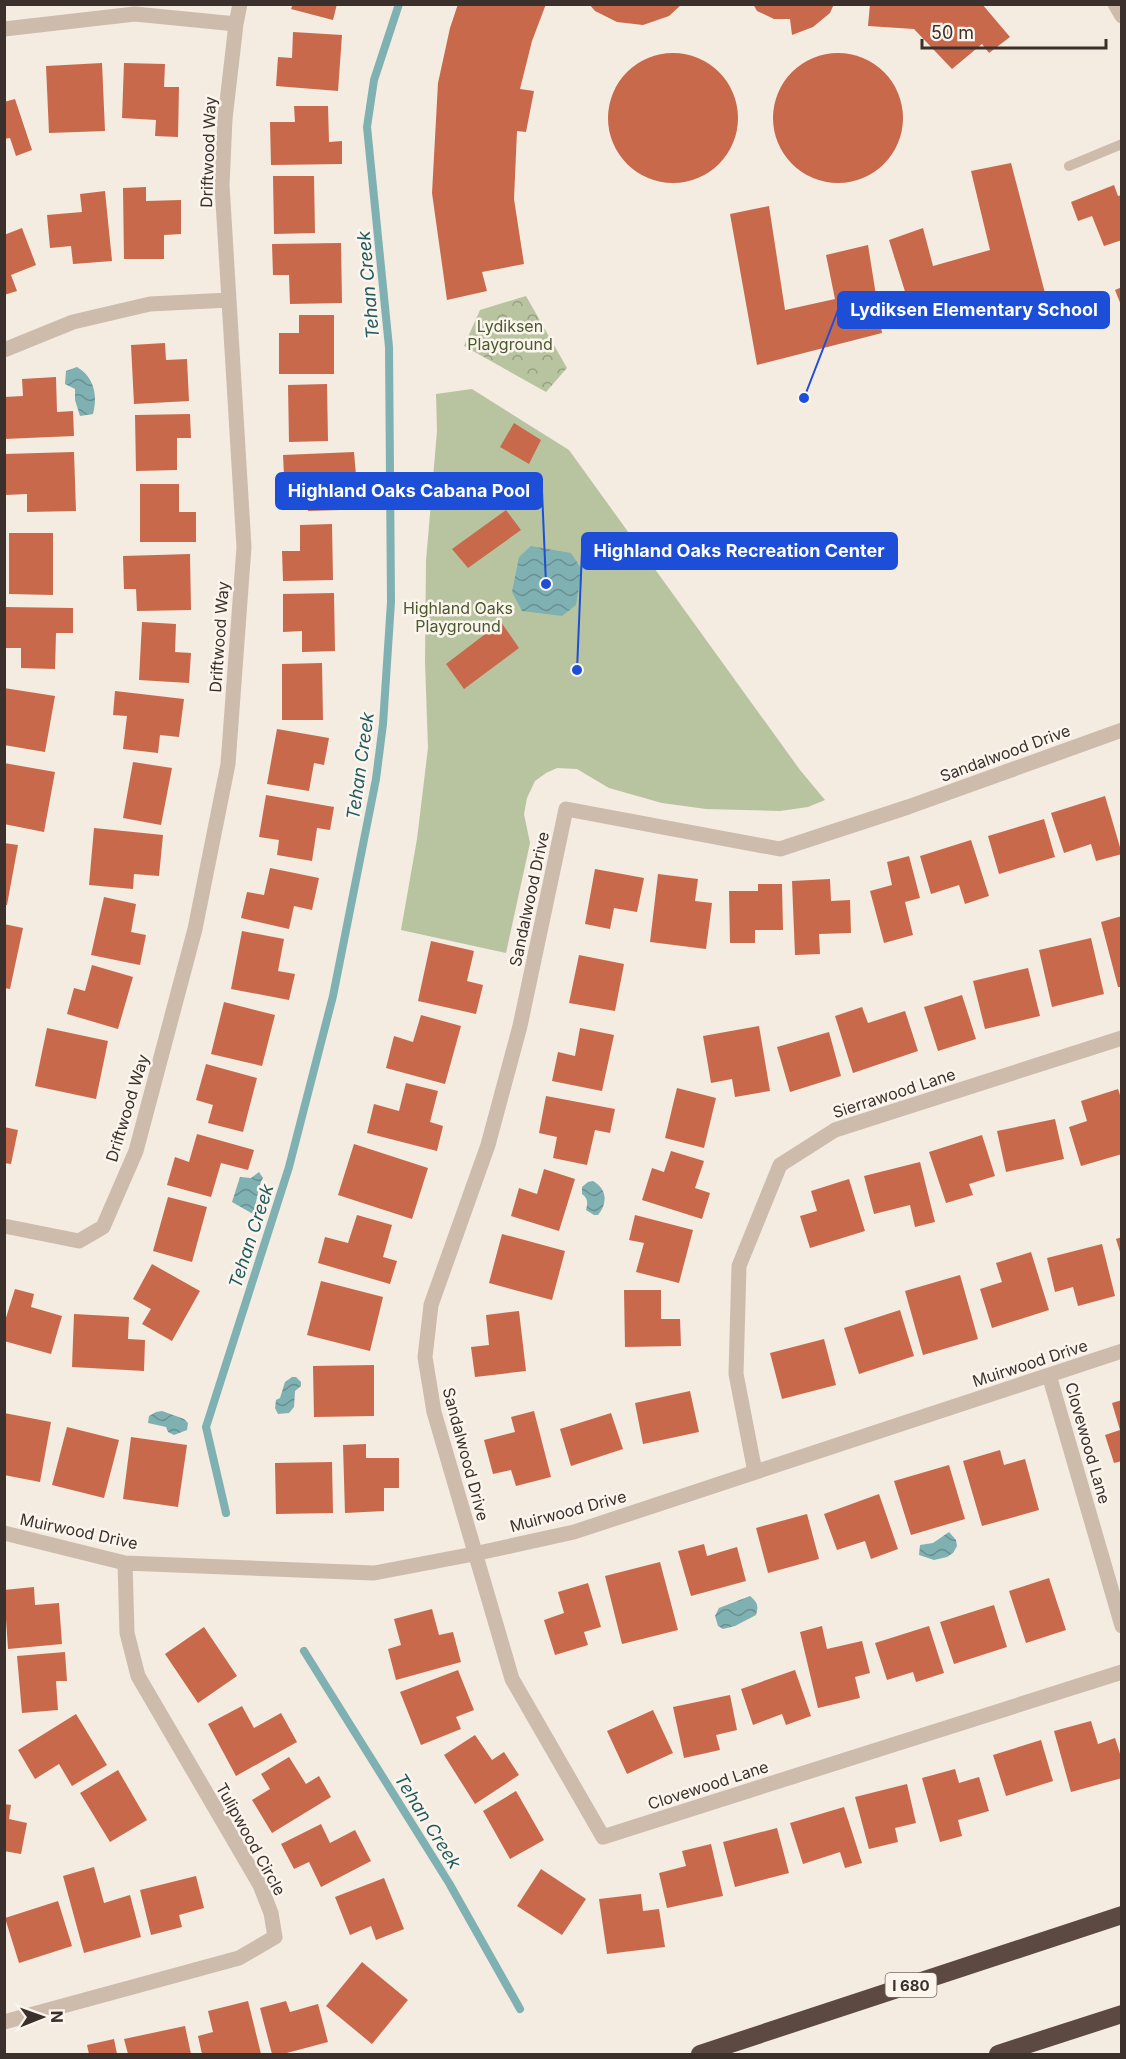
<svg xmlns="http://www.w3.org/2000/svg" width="1126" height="2059" font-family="Inter,sans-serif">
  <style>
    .forest { fill: url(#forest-crowns) }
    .pitch { fill: #b8c4a0 }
    .water { fill: url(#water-waves) }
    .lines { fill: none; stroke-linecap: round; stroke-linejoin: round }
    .stream { stroke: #7fb0b2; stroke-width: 8 }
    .building { fill: #c8694b }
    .lane { stroke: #cdbbac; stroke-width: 10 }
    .street { stroke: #cdbbac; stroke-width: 15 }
    .highway { stroke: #5c4a42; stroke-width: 18 }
    .labels { text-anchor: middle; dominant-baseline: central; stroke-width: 5; stroke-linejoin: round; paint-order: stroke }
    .shield { fill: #fbf5ee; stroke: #756b66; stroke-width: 1.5 }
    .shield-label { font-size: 15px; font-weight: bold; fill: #3b302b }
    .street-label { font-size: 16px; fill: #3b302b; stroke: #fbf5ee }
    .park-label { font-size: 16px; fill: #4a5a2e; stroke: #fbf5ee }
    .water-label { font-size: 18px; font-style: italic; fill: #1f5a5e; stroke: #fbf5ee }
    .leader { fill: none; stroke: #1d4ed8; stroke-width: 2 }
    .callout-dot { fill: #1d4ed8; stroke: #fbf5ee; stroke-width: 2 }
    .callout { fill: #1d4ed8; stroke: #1d4ed8; stroke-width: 2 }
    .callout-label { font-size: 18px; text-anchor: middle; font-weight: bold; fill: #fff }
  </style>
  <defs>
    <pattern id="forest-crowns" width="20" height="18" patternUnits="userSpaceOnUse" patternTransform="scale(1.5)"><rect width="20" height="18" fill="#b8c4a0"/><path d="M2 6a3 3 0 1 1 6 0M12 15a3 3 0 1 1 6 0" fill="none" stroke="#97a083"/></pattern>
    <pattern id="water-waves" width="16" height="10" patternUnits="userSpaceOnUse" patternTransform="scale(1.5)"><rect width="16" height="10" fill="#7fb0b2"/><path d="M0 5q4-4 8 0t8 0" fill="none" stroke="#699091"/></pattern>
  </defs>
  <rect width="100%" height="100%" fill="#f4ebe1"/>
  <path class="forest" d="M 526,296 L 567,368 L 546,392 L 464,346 L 480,310 Z"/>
  <path class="pitch" d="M 472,389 L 569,450 L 800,770 L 825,800 L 808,807 L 780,811 L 706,809 L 662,803 L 609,788 L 577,769 L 557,768 L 546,773 L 535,781 L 527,798 L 524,814 L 530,843 L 506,953 L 401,930 L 417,839 L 428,748 L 425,662 L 426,561 L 437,431 L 436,394 Z"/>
  <path class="water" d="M 77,367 C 94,377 98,395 93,414 L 80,416 L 75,400 L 75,389 L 65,384 L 66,371 Z
    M 531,546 L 571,553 L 582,570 L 576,605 L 562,616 L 522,611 L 512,592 L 519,557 Z
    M 259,1172 L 263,1178 C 258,1185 257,1203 253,1214 L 232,1202 L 240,1177 L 251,1178 Z
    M 593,1181 C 607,1189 608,1203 598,1215 L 594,1215 L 586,1210 C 588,1203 588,1198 582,1194 L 582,1187 L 588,1182 Z
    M 292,1377 L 296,1377 L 301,1382 L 301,1386 L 295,1391 L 294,1407 L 289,1413 L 278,1414 L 275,1408 L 276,1400 L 280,1398 L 285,1382 Z
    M 162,1411 L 184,1419 L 188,1423 L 187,1430 L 174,1435 L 168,1432 L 166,1427 L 148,1423 L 149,1416 L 156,1412 Z
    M 949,1532 L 956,1540 L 957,1546 L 953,1553 L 947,1557 L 934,1560 L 919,1555 L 920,1545 L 933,1543 Z
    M 750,1596 C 757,1602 759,1605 756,1615 L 735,1626 L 723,1629 L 718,1626 L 715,1616 L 719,1608 Z"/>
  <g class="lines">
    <path class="stream" d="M 226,1513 L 206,1427 L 289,1167 L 333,996 L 376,779 L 383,724 L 391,602 L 389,347 L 367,127 L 374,80 L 399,4
      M 304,1651 L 449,1883 L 520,2009"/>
  </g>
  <path class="building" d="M 293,4 L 337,4 L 333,20 L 291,9 Z
    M 458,4 L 546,4 L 532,41 L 520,89 L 534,91 L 526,132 L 517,131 L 514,199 L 524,264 L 482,272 L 487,291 L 447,300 L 432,193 L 438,83 L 450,28 Z
    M 589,4 L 682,4 L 669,16 L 643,25 L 617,22 L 595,11 Z
    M 753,4 L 834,4 L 830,13 L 813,27 L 792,35 L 790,19 L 774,19 L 757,11 Z
    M 870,4 L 982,4 L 1010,37 L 989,53 L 982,44 L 952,69 L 914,29 L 868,26 Z
    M 293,32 L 342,35 L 338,91 L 276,86 L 278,57 L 292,58 Z
    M773 118a65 65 0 1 1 130 0a65 65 0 1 1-130 0Z
    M608 118a65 65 0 1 1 130 0a65 65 0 1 1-130 0Z
    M 102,63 L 105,131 L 49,133 L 46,66 Z
    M 124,63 L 165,64 L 164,87 L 179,87 L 178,137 L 155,136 L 156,120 L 122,118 Z
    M 15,99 L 32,150 L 16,156 L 10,138 L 4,139 L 4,102 Z
    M 294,106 L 328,106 L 329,142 L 342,141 L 342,164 L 271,165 L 270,122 L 295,122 Z
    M 1011,163 L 1045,293 L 916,327 L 889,240 L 923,228 L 933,266 L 990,250 L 971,171 Z
    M 273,176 L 314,176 L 315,233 L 274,234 Z
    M 1114,185 L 1118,196 L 1122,195 L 1122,240 L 1104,246 L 1092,216 L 1078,221 L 1071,202 Z
    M 146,187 L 146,201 L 181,200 L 181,234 L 164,235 L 164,259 L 124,259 L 123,188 Z
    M 105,191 L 112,261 L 73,264 L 71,246 L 50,248 L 47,215 L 82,212 L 80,194 Z
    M 769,206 L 785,310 L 835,299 L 826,255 L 868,245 L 882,333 L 757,365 L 730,214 Z
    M 22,228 L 36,265 L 11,275 L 17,291 L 4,295 L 4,235 Z
    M 341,243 L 342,303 L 290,304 L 289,275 L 273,275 L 272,244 Z
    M 1122,287 L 1122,305 L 1121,305 L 1115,290 Z
    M 299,315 L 334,315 L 334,374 L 279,374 L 279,333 L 299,333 Z
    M 165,343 L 166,360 L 187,359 L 189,401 L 134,404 L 131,345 Z
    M 56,377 L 57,412 L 73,411 L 74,436 L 4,439 L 4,397 L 23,396 L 22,379 Z
    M 327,384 L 328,441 L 289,442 L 288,385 Z
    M 190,414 L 191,438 L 177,438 L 177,470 L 136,471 L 135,415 Z
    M 514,423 L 541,440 L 529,464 L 500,447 Z
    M 74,452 L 76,511 L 27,512 L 27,494 L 5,495 L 4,454 Z
    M 354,452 L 356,475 L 339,475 L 341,510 L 308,511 L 307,495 L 285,496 L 283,455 Z
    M 140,484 L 179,484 L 179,512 L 196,512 L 196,542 L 140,542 Z
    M 506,510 L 521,530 L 468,568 L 452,549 Z
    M 332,524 L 333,580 L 283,581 L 282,551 L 300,551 L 300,525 Z
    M 9,533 L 53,533 L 53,595 L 9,594 Z
    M 190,554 L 191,610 L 137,611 L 136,589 L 124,589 L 123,556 Z
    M 334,593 L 335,651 L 302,652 L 302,631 L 283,632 L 283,594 Z
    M 4,607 L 73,608 L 73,633 L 56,633 L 55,669 L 21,668 L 21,648 L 4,648 Z
    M 142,622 L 176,624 L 175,652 L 191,653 L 189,683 L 139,680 Z
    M 501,622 L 519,648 L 464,689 L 446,664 Z
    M 322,663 L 323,720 L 282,720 L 282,664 Z
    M 4,688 L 55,696 L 45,752 L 4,745 Z
    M 115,691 L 184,699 L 179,737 L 160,735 L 158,753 L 123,749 L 127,716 L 113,715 Z
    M 277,729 L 329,738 L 324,765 L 314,763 L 309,791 L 267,784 Z
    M 133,762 L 172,768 L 161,825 L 123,818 Z
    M 4,763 L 55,772 L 44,832 L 4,824 Z
    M 266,795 L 334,807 L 330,830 L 317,828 L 312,861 L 277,855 L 279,840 L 259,837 Z
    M 1105,796 L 1122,854 L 1096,861 L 1091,844 L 1064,853 L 1051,813 Z
    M 1044,819 L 1055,857 L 999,874 L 988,836 Z
    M 94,828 L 163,835 L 159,876 L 134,874 L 133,889 L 89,885 Z
    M 971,840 L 989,896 L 965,904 L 959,885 L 931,894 L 920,856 Z
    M 4,843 L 18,845 L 7,905 L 4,905 Z
    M 909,856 L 920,898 L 905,902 L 913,935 L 884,943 L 870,891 L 892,885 L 887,862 Z
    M 270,868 L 319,878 L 312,910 L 294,906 L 289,929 L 241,918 L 247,892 L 264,895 Z
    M 595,869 L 644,878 L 637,912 L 614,908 L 610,929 L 585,924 Z
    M 658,874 L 698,879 L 695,901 L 712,903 L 706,949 L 650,942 Z
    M 830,879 L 831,901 L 850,900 L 851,933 L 819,934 L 820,954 L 795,955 L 792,881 Z
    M 758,884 L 782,884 L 783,930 L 755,930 L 755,943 L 730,943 L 729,891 L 758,891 Z
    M 104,897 L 136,904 L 131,932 L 146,935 L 140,965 L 91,955 Z
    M 1122,916 L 1122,987 L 1118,987 L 1101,922 Z
    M 4,924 L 23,928 L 10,989 L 4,988 Z
    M 242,931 L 284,939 L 278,971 L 295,974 L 289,1000 L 231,989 Z
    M 1091,938 L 1104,994 L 1052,1007 L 1039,950 Z
    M 431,941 L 474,951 L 467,981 L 483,985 L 476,1014 L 418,1001 Z
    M 579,955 L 624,964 L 615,1011 L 569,1003 Z
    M 92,965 L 133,977 L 118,1029 L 67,1014 L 74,988 L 85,991 Z
    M 1028,968 L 1040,1016 L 985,1029 L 973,981 Z
    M 962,995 L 976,1039 L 938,1051 L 924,1007 Z
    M 224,1002 L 275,1015 L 262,1066 L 211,1054 Z
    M 862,1007 L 868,1023 L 905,1011 L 918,1051 L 853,1073 L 835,1016 Z
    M 421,1015 L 461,1026 L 445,1084 L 386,1068 L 394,1036 L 413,1042 Z
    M 759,1026 L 770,1091 L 735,1097 L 732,1079 L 711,1083 L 703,1036 Z
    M 47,1028 L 108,1041 L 96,1099 L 35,1086 Z
    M 580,1028 L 614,1035 L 602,1091 L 552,1081 L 558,1052 L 575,1056 Z
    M 829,1032 L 841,1076 L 790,1092 L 777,1047 Z
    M 206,1064 L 257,1078 L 243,1132 L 208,1123 L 213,1105 L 196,1100 Z
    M 406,1083 L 438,1091 L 430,1122 L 443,1126 L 437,1151 L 367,1133 L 374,1104 L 399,1111 Z
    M 677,1088 L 716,1098 L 704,1148 L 665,1138 Z
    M 1118,1089 L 1122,1101 L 1122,1154 L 1081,1166 L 1069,1127 L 1087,1121 L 1081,1101 Z
    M 546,1096 L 615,1109 L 610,1133 L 595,1130 L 587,1165 L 553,1158 L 557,1137 L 539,1133 Z
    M 1055,1119 L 1064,1159 L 1006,1172 L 997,1131 Z
    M 4,1127 L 18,1130 L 11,1164 L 4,1163 Z
    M 197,1134 L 254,1150 L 248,1170 L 221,1163 L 211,1197 L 167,1185 L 175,1157 L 189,1162 Z
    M 982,1135 L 995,1176 L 969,1184 L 973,1195 L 946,1203 L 929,1152 Z
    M 354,1144 L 428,1168 L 412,1219 L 338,1195 Z
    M 671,1151 L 704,1161 L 695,1188 L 710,1193 L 702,1219 L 642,1200 L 652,1168 L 664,1172 Z
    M 920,1162 L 935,1222 L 915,1227 L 910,1205 L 874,1214 L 864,1176 Z
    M 544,1169 L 575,1179 L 559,1231 L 511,1216 L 519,1188 L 537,1194 Z
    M 849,1179 L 865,1231 L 810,1248 L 800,1216 L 817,1211 L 811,1191 Z
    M 168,1197 L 207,1207 L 192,1262 L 153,1251 Z
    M 357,1215 L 392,1225 L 383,1257 L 397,1261 L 390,1284 L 318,1263 L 325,1237 L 348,1243 Z
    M 635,1215 L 693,1230 L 679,1283 L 636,1272 L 644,1243 L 629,1240 Z
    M 502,1234 L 565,1251 L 552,1300 L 489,1283 Z
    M 1122,1237 L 1122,1255 L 1121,1255 L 1116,1239 Z
    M 1102,1244 L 1115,1296 L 1078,1306 L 1073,1287 L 1055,1292 L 1047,1258 Z
    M 1031,1252 L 1049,1310 L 992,1328 L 980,1289 L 1002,1282 L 996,1263 Z
    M 152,1264 L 200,1291 L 172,1341 L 142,1324 L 151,1309 L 133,1299 Z
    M 960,1275 L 978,1339 L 923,1355 L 905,1291 Z
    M 321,1281 L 383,1297 L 370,1351 L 307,1335 Z
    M 15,1289 L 34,1294 L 31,1307 L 62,1316 L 51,1354 L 4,1341 L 4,1324 Z
    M 624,1290 L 661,1290 L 661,1319 L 680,1319 L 681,1346 L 625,1347 Z
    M 900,1310 L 914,1356 L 859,1374 L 844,1328 Z
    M 519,1311 L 526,1371 L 475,1377 L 471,1347 L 489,1345 L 486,1315 Z
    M 74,1314 L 129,1317 L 128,1339 L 145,1340 L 144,1371 L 72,1367 Z
    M 824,1339 L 836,1385 L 782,1399 L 770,1353 Z
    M 374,1365 L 374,1416 L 314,1417 L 313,1366 Z
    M 690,1391 L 699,1432 L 643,1444 L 635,1403 Z
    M 1122,1400 L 1122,1461 L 1114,1463 L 1105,1435 L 1120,1430 L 1112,1403 Z
    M 534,1411 L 551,1477 L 516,1486 L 511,1470 L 493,1474 L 484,1440 L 515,1432 L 511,1417 Z
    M 4,1413 L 51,1422 L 40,1482 L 4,1475 Z
    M 611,1413 L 623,1449 L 571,1466 L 560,1429 Z
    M 67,1427 L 119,1440 L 104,1498 L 52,1485 Z
    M 131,1437 L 187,1445 L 178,1507 L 123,1499 Z
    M 366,1444 L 366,1458 L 399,1458 L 399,1488 L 384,1488 L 384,1511 L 345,1513 L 343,1445 Z
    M 1000,1450 L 1004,1465 L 1025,1459 L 1039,1510 L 982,1526 L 963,1461 Z
    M 332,1462 L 333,1513 L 276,1514 L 275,1463 Z
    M 949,1465 L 965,1519 L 911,1535 L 894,1481 Z
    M 879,1494 L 898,1549 L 871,1559 L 865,1541 L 837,1550 L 824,1514 Z
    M 807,1514 L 819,1559 L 768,1573 L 756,1528 Z
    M 704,1544 L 707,1556 L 737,1547 L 746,1581 L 691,1596 L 678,1551 Z
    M 660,1562 L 678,1630 L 622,1644 L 605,1576 Z
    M 1049,1578 L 1066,1630 L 1026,1643 L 1009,1591 Z
    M 588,1583 L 601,1627 L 584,1632 L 588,1645 L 555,1655 L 544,1620 L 564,1613 L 558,1592 Z
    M 34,1587 L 35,1605 L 59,1603 L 62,1644 L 8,1649 L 4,1590 Z
    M 994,1605 L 1007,1647 L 954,1664 L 940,1622 Z
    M 432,1609 L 439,1635 L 453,1632 L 461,1662 L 396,1680 L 388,1649 L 401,1645 L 394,1619 Z
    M 822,1626 L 827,1649 L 862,1641 L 870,1673 L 855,1677 L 860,1698 L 818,1708 L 800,1632 Z
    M 929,1626 L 944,1673 L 916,1682 L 913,1672 L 887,1680 L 875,1643 Z
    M 204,1627 L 237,1676 L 198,1703 L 165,1654 Z
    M 65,1652 L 67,1681 L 56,1681 L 58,1710 L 22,1713 L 17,1656 Z
    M 458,1670 L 474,1710 L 456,1717 L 461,1729 L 421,1745 L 400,1692 Z
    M 795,1670 L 811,1716 L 786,1725 L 782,1714 L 753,1725 L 741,1689 Z
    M 730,1695 L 737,1730 L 716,1735 L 720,1750 L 684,1758 L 673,1707 Z
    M 242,1706 L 254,1728 L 281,1713 L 297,1742 L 236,1776 L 208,1724 Z
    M 653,1710 L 673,1753 L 627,1774 L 607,1731 Z
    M 76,1714 L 107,1765 L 72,1786 L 59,1764 L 35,1779 L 18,1750 Z
    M 1091,1721 L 1098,1744 L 1115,1738 L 1122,1760 L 1122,1778 L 1071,1792 L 1054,1731 Z
    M 475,1735 L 492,1760 L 504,1752 L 519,1775 L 475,1804 L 444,1755 Z
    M 1041,1740 L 1053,1781 L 1006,1796 L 993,1755 Z
    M 289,1757 L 306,1784 L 319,1776 L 331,1797 L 272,1833 L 252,1800 L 270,1789 L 261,1774 Z
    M 955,1769 L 959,1783 L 979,1777 L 989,1811 L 958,1820 L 962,1836 L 940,1842 L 922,1778 Z
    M 118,1770 L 147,1820 L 110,1842 L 80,1793 Z
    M 907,1784 L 916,1823 L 895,1828 L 898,1842 L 869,1849 L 855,1797 Z
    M 516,1791 L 544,1840 L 510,1859 L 483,1811 Z
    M 4,1804 L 11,1805 L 9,1819 L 27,1823 L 21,1854 L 4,1851 Z
    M 844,1807 L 862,1863 L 845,1868 L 840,1852 L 803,1864 L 790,1823 Z
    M 321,1824 L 330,1843 L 355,1830 L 371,1861 L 321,1887 L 309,1862 L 294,1869 L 281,1844 Z
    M 777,1828 L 789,1873 L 735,1887 L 723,1842 Z
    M 711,1844 L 723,1896 L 667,1908 L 659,1873 L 686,1866 L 682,1851 Z
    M 94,1867 L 104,1903 L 130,1895 L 141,1937 L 84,1953 L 63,1876 Z
    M 541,1869 L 586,1899 L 562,1935 L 517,1906 Z
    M 196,1876 L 204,1908 L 179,1915 L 182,1927 L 151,1935 L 140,1890 Z
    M 384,1878 L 404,1929 L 376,1940 L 371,1926 L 350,1935 L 335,1897 Z
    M 641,1894 L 643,1911 L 659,1909 L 665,1947 L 607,1954 L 599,1899 Z
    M 58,1901 L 72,1946 L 19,1963 L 5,1918 Z
    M 362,1962 L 408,2000 L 372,2044 L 326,2006 Z
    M 248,2001 L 261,2054 L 202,2054 L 198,2036 L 213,2032 L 208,2011 Z
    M 286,2001 L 290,2012 L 318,2004 L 328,2042 L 283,2054 L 272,2054 L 260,2008 Z
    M 185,2026 L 191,2054 L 128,2054 L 124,2039 Z
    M 114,2039 L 117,2054 L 89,2054 L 87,2045 Z"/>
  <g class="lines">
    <path class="lane" d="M 1069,166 L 1122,144"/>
    <path class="street" d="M 1115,4 L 1122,16
      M 4,29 L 135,14 L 236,24
      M 4,350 L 73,322 L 150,304 L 229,300
      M 1122,730 L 908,807 L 780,849 L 566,809 L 520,1026 L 488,1145 L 431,1305 L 425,1357 L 434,1412 L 512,1679 L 603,1837 L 1122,1672
      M 4,1226 L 79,1241 L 103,1227 L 136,1151 L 195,929 L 228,764 L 244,547 L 222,185 L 225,119 L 236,24 L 240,4
      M 1049,1375 L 1122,1626
      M 755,1472 L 736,1374 L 739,1266 L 780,1165 L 835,1130 L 1122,1038
      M 4,1533 L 125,1563 L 374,1573 L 474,1554 L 574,1532 L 1122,1351
      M 4,2022 L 239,1958 L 275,1937 L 271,1913 L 260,1885 L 138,1676 L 127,1633 L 125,1563"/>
    <path class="highway" d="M 700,2054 L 1122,1915
      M 998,2054 L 1122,2014"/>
  </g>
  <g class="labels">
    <rect class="shield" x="885.5" y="1973" width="51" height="24" rx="4.5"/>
    <g class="shield-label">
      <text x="911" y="1985">I 680</text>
    </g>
    <g class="street-label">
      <text transform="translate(208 152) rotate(-88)">Driftwood Way</text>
      <text transform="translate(219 637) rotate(-86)">Driftwood Way</text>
      <text transform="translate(1005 753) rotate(-20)">Sandalwood Drive</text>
      <text transform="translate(529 899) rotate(-78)">Sandalwood Drive</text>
      <text transform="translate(894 1093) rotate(-18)">Sierrawood Lane</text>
      <text transform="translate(127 1108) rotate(-73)">Driftwood Way</text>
      <text transform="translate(1030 1363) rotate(-18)">Muirwood Drive</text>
      <text transform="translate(1088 1443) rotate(74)">Clovewood Lane</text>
      <text transform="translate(466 1454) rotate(75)">Sandalwood Drive</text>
      <text transform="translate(568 1511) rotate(-15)">Muirwood Drive</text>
      <text transform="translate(79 1531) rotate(12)">Muirwood Drive</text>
      <text transform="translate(708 1785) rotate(-18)">Clovewood Lane</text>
      <text transform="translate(251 1839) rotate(61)">Tulipwood Circle</text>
    </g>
    <g class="park-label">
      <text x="510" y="326">Lydiksen<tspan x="510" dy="18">Playground</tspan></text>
      <text x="458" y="608">Highland Oaks<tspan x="458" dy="18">Playground</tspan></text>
    </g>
    <g class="water-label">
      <text transform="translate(368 285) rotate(-95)">Tehan Creek</text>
      <text transform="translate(360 766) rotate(-82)">Tehan Creek</text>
      <text transform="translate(251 1236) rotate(-72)">Tehan Creek</text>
      <text transform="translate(428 1821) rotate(58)">Tehan Creek</text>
    </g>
  </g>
  <path class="leader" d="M804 398L838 310M546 584L542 491M577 670L582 551"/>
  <g class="callout-dot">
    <circle cx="804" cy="398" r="6"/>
    <circle cx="546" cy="584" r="6"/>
    <circle cx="577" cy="670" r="6"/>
  </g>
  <g class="callout">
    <rect x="838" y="292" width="271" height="36" rx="6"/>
    <rect x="276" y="473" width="266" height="36" rx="6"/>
    <rect x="582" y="533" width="315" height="36" rx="6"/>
  </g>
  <g class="callout-label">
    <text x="974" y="316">Lydiksen Elementary School</text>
    <text x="409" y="497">Highland Oaks Cabana Pool</text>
    <text x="739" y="557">Highland Oaks Recreation Center</text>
  </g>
  <rect width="1126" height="2059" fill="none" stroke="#3b302b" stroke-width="12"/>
  <g transform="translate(42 2017) rotate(89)" stroke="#fbf5ee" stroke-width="4.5" paint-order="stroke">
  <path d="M0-4.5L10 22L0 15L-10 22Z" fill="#3b302b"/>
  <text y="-9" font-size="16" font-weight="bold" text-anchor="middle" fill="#3b302b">N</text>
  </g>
  <path d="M922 39v9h184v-9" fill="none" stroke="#3b302b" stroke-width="3"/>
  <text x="931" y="39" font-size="18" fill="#3b302b" stroke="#fbf5ee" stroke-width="4.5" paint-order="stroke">50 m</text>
</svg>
